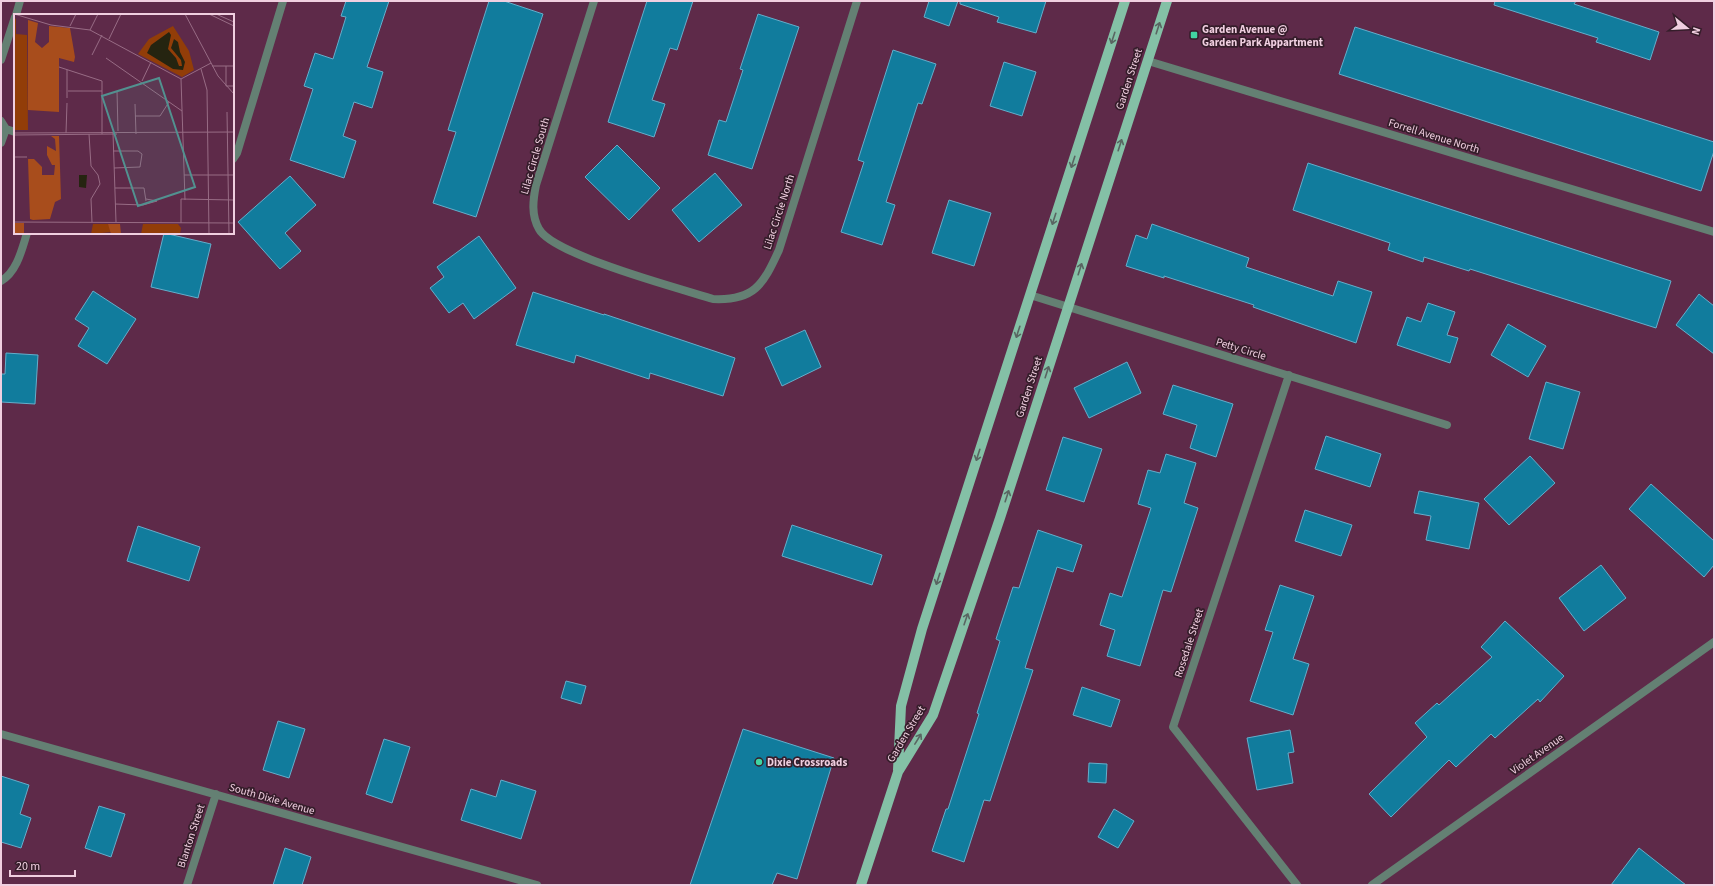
<svg xmlns="http://www.w3.org/2000/svg" width="1715" height="886" font-family="'Source Sans 3',sans-serif">
  <style>
    .building { fill: #117c9d; stroke: #64aecb }
    .lines { fill: none; stroke-linecap: round; stroke-linejoin: round }
    .minor { stroke: #648073; stroke-width: 8 }
    .primary { stroke: #84c0a6; stroke-width: 10 }
    .oneway { stroke: #596662 }
    .poi-dot { fill: #41d4a1; stroke: #351d2a; stroke-width: 1.5 }
    .labels { text-anchor: middle; dominant-baseline: central; stroke-width: 3.5; stroke-linejoin: round; paint-order: stroke }
    .poi-label { font-size: 11px; font-weight: bold; fill: #f0cfe0; stroke: #351d2a; text-anchor: start }
    .street-label { font-size: 11px; fill: #f0cfe0; stroke: #351d2a }
    .inset-road { fill: none; stroke: #986c85; stroke-width: 1 }
    .view { fill: #529190; fill-opacity: 0.15; stroke: #529190; stroke-width: 2 }
    .inset-edge { fill: none; stroke: #f0cfe0; stroke-width: 2 }
  </style>
  <rect width="100%" height="100%" fill="#5e2a49"/>
  <path class="building" d="M 346,1 L 389,1 L 367,67 L 383,72 L 372,108 L 354,102 L 343,136 L 356,141 L 344,178 L 290,160 L 313,89 L 304,86 L 315,53 L 333,59 L 346,17 L 341,16 Z
    M 489,1 L 504,1 L 543,14 L 476,217 L 433,203 L 456,132 L 448,130 Z
    M 647,1 L 693,1 L 677,50 L 670,48 L 652,100 L 665,104 L 654,137 L 608,122 Z
    M 929,1 L 958,1 L 949,26 L 924,17 Z
    M 960,1 L 1046,1 L 1036,33 L 997,22 L 999,17 L 960,4 Z
    M 1495,1 L 1576,1 L 1574,4 L 1659,32 L 1650,60 L 1596,42 L 1598,38 L 1494,5 Z
    M 758,14 L 799,27 L 752,169 L 708,155 L 719,120 L 726,122 L 743,70 L 740,69 Z
    M 1355,27 L 1714,142 L 1714,151 L 1701,191 L 1339,74 Z
    M 893,50 L 936,64 L 922,104 L 918,103 L 886,202 L 895,205 L 882,245 L 841,232 L 864,162 L 858,160 Z
    M 1004,62 L 1036,72 L 1022,116 L 990,106 Z
    M 617,145 L 660,188 L 629,220 L 585,177 Z
    M 1308,163 L 1671,281 L 1656,328 L 1470,269 L 1469,271 L 1424,257 L 1423,262 L 1388,250 L 1390,243 L 1293,210 Z
    M 715,173 L 742,205 L 699,242 L 672,210 Z
    M 290,176 L 316,205 L 285,233 L 301,251 L 280,269 L 238,222 Z
    M 949,200 L 991,213 L 974,266 L 932,253 Z
    M 1152,224 L 1249,258 L 1246,267 L 1333,296 L 1338,281 L 1372,292 L 1356,343 L 1253,307 L 1254,305 L 1164,276 L 1164,278 L 1126,266 L 1136,235 L 1147,239 Z
    M 164,233 L 211,244 L 198,298 L 151,287 Z
    M 479,236 L 516,288 L 474,319 L 463,303 L 449,313 L 430,288 L 444,277 L 437,267 Z
    M 93,291 L 136,319 L 107,364 L 78,346 L 89,328 L 75,319 Z
    M 533,292 L 604,315 L 604,314 L 735,358 L 723,396 L 650,373 L 649,379 L 576,355 L 574,363 L 516,345 Z
    M 1699,294 L 1714,306 L 1714,354 L 1676,325 Z
    M 1428,303 L 1455,312 L 1447,335 L 1458,338 L 1450,363 L 1397,345 L 1407,317 L 1421,322 Z
    M 1508,324 L 1546,346 L 1528,377 L 1491,355 Z
    M 805,330 L 821,367 L 782,386 L 765,348 Z
    M 6,353 L 38,355 L 35,404 L 1,402 L 1,374 L 5,374 Z
    M 1127,362 L 1141,393 L 1089,418 L 1074,388 Z
    M 1546,382 L 1580,392 L 1563,449 L 1529,439 Z
    M 1173,385 L 1233,404 L 1216,457 L 1190,448 L 1197,425 L 1163,414 Z
    M 1326,436 L 1381,454 L 1370,487 L 1315,469 Z
    M 1063,437 L 1102,449 L 1084,502 L 1046,490 Z
    M 1166,454 L 1196,463 L 1184,503 L 1198,508 L 1171,592 L 1163,590 L 1140,666 L 1107,656 L 1115,630 L 1100,625 L 1110,593 L 1122,597 L 1151,508 L 1138,504 L 1148,470 L 1160,473 Z
    M 1530,456 L 1555,483 L 1509,525 L 1484,499 Z
    M 1651,484 L 1714,541 L 1714,565 L 1704,577 L 1629,509 Z
    M 1419,491 L 1479,503 L 1469,549 L 1426,540 L 1431,516 L 1414,513 Z
    M 1305,510 L 1352,525 L 1341,556 L 1295,541 Z
    M 792,525 L 882,555 L 872,585 L 782,556 Z
    M 138,526 L 200,547 L 189,581 L 127,561 Z
    M 1038,530 L 1082,545 L 1073,572 L 1057,567 L 1025,668 L 1033,670 L 990,801 L 984,800 L 964,862 L 932,851 L 946,809 L 948,809 L 979,714 L 977,713 L 1000,641 L 996,639 L 1013,587 L 1019,588 Z
    M 1601,565 L 1626,598 L 1584,631 L 1559,598 Z
    M 1280,585 L 1314,596 L 1293,659 L 1309,664 L 1293,715 L 1250,701 L 1273,632 L 1265,630 Z
    M 1505,621 L 1564,676 L 1540,702 L 1538,699 L 1495,738 L 1491,734 L 1456,767 L 1449,760 L 1391,817 L 1369,794 L 1427,737 L 1415,723 L 1437,703 L 1439,705 L 1492,657 L 1481,647 Z
    M 566,681 L 586,686 L 581,704 L 561,698 Z
    M 1082,687 L 1120,700 L 1111,727 L 1073,715 Z
    M 278,721 L 305,729 L 289,778 L 263,770 Z
    M 743,729 L 834,758 L 797,879 L 777,873 L 772,885 L 690,885 Z
    M 1290,730 L 1294,752 L 1288,753 L 1293,783 L 1257,790 L 1247,738 Z
    M 384,739 L 410,747 L 392,803 L 366,794 Z
    M 1089,763 L 1107,764 L 1106,783 L 1088,782 Z
    M 1,776 L 29,785 L 20,814 L 31,818 L 21,848 L 1,842 Z
    M 501,780 L 536,791 L 521,839 L 461,820 L 471,789 L 496,797 Z
    M 99,806 L 125,814 L 111,857 L 85,848 Z
    M 1114,809 L 1134,821 L 1118,848 L 1098,837 Z
    M 285,848 L 311,857 L 302,885 L 273,885 Z
    M 1639,848 L 1686,885 L 1611,885 Z"/>
  <g class="lines">
    <path class="minor" d="M 594,1 L 536,185 C 533,200 531,215 539,229 C 553,255 681,289 713,299 C 754,301 763,285 779,250 L 857,1
      M 16,15 L 20,1
      M 1,60 L 15,17
      M 1148,61 L 1714,232
      M 1,121 L 6,129
      M 6,129 L 15,132
      M 1,143 L 6,129
      M 233,159 L 237,153 L 283,1
      M 1,281 C 17,272 22,249 27,233
      M 1030,295 L 1447,425
      M 1289,375 L 1173,727 L 1297,885
      M 1,734 L 537,885
      M 187,885 L 216,794
      M 1372,885 L 1714,642"/>
    <path class="primary" d="M 898,770 L 901,706 L 922,629 L 1125,1
      M 861,885 L 898,772 L 933,715 L 1000,518 L 1167,1"/>
  </g>
  <defs><path id="oneway-shaft" d="M-6 0H5M1.5-3L5.5 0L1.5 3" fill="none" stroke-width="1.6" stroke-linecap="round" stroke-linejoin="round"/></defs>
  <g class="oneway">
    <use href="#oneway-shaft" transform="translate(1158 28) rotate(-72)"/>
    <use href="#oneway-shaft" transform="translate(1113 38) rotate(108)"/>
    <use href="#oneway-shaft" transform="translate(1120 145) rotate(-72)"/>
    <use href="#oneway-shaft" transform="translate(1073 162) rotate(108)"/>
    <use href="#oneway-shaft" transform="translate(1054 219) rotate(108)"/>
    <use href="#oneway-shaft" transform="translate(1080 269) rotate(-72)"/>
    <use href="#oneway-shaft" transform="translate(1018 332) rotate(108)"/>
    <use href="#oneway-shaft" transform="translate(1047 372) rotate(-72)"/>
    <use href="#oneway-shaft" transform="translate(978 455) rotate(108)"/>
    <use href="#oneway-shaft" transform="translate(1007 496) rotate(-72)"/>
    <use href="#oneway-shaft" transform="translate(938 579) rotate(108)"/>
    <use href="#oneway-shaft" transform="translate(966 619) rotate(-71)"/>
    <use href="#oneway-shaft" transform="translate(918 739) rotate(-58)"/>
  </g>
  <g class="poi-dot">
    <rect x="1190" y="31" width="8" height="8" rx="2"/>
    <circle cx="759" cy="762" r="4"/>
  </g>
  <g class="labels">
    <g class="poi-label">
      <text x="1202" y="29">Garden Avenue @<tspan x="1202" dy="13">Garden Park Appartment</tspan></text>
      <text x="767" y="762">Dixie Crossroads</text>
    </g>
    <g class="street-label">
      <text transform="translate(1129 79) rotate(-72)">Garden Street</text>
      <text transform="translate(1434 136) rotate(17)">Forrell Avenue North</text>
      <text transform="translate(535 156) rotate(-74)">Lilac Circle South</text>
      <text transform="translate(779 212) rotate(-72)">Lilac Circle North</text>
      <text transform="translate(1241 349) rotate(17)">Petty Circle</text>
      <text transform="translate(1029 387) rotate(-72)">Garden Street</text>
      <text transform="translate(1189 643) rotate(-72)">Rosedale Street</text>
      <text transform="translate(906 734) rotate(-59)">Garden Street</text>
      <text transform="translate(1537 754) rotate(-35)">Violet Avenue</text>
      <text transform="translate(272 799) rotate(16)">South Dixie Avenue</text>
      <text transform="translate(191 836) rotate(-72)">Blanton Street</text>
    </g>
  </g>
  <g transform="translate(14 14)">
    <rect width="220" height="220" fill="#5e2a49"/>
    <path d="M 0,4 L 2,5 L 2,20 L 13,21 L 14,116 L 0,116 ZM 159,12 L 175,37 L 180,56 L 168,63 L 124,40 L 135,25 ZM 79,210 L 94,210 L 98,218 L 77,220 ZM 129,210 L 164,210 L 167,214 L 166,220 L 127,220 Z" fill="#923d08"/>
    <path d="M 14,6 L 24,9 L 21,28 L 28,34 L 35,28 L 35,12 L 56,14 L 61,43 L 60,48 L 45,44 L 45,98 L 14,96 ZM 37,122 L 45,122 L 47,185 L 41,188 L 36,205 L 19,206 L 16,205 L 14,145 L 20,145 L 28,153 L 28,161 L 40,161 L 41,151 L 38,151 L 33,141 L 33,132 L 42,137 L 41,125 ZM 0,209 L 10,209 L 10,220 L 0,220 ZM 94,210 L 106,210 L 107,220 L 97,220 Z" fill="#a84d1c"/>
    <path d="M 155,18 L 157,21 L 154,35 L 162,44 L 165,52 L 168,52 L 167,46 L 157,34 L 160,25 L 164,28 L 166,38 L 171,48 L 169,56 L 159,55 L 133,39 L 137,31 ZM 65,161 L 73,161 L 72,174 L 65,173 Z" fill="#252410"/>
    <path class="inset-road" d="M 0,0 L 37,11 L 76,16 L 167,65M 171,0 L 204,62 L 220,80M 195,0 L 220,12M 202,0 L 220,8M 56,12 L 62,0M 76,16 L 84,0M 95,25 L 107,0M 78,41 L 88,21M 92,44 L 168,97M 198,52 L 220,52M 212,52 L 212,72 L 220,72M 45,53 L 88,67 L 88,120M 187,55 L 193,76 L 195,220M 167,65 L 171,186M 167,65 L 197,49M 128,67 L 137,48M 54,77 L 88,77M 103,77 L 104,117M 53,84 L 53,56M 121,90 L 122,120M 213,98 L 215,220M 121,102 L 146,102 L 155,88M 0,119 L 220,118M 52,119 L 53,89M 99,119 L 102,208M 75,120 L 77,152 L 84,161 L 86,170 L 77,185 L 78,208M 0,121 L 103,120M 99,137 L 124,137 L 128,140 L 126,153 L 100,154M 0,143 L 13,143M 170,161 L 220,161M 101,174 L 130,174 L 132,187M 101,190 L 129,191 L 143,187 L 132,185M 0,208 L 220,209M 167,209 L 167,185 L 220,186"/>
    <path class="view" d="M 145,64 L 181,173 L 124,192 L 88,82 Z"/>
    <rect width="220" height="220" class="inset-edge"/>
  </g>
  <rect width="1715" height="886" fill="none" stroke="#f0cfe0" stroke-width="4"/>
  <g transform="translate(1687 28) rotate(108)" stroke="#351d2a" stroke-width="3" paint-order="stroke">
  <path d="M0-3L7 15L0 10L-7 15Z" fill="#f0cfe0"/>
  <text y="-6" font-size="11" font-weight="bold" text-anchor="middle" fill="#f0cfe0">N</text>
  </g>
  <path d="M10 870v6h65v-6" fill="none" stroke="#f0cfe0" stroke-width="2"/>
  <text x="16" y="870" font-size="12" fill="#f0cfe0" stroke="#351d2a" stroke-width="3" paint-order="stroke">20 m</text>
</svg>
